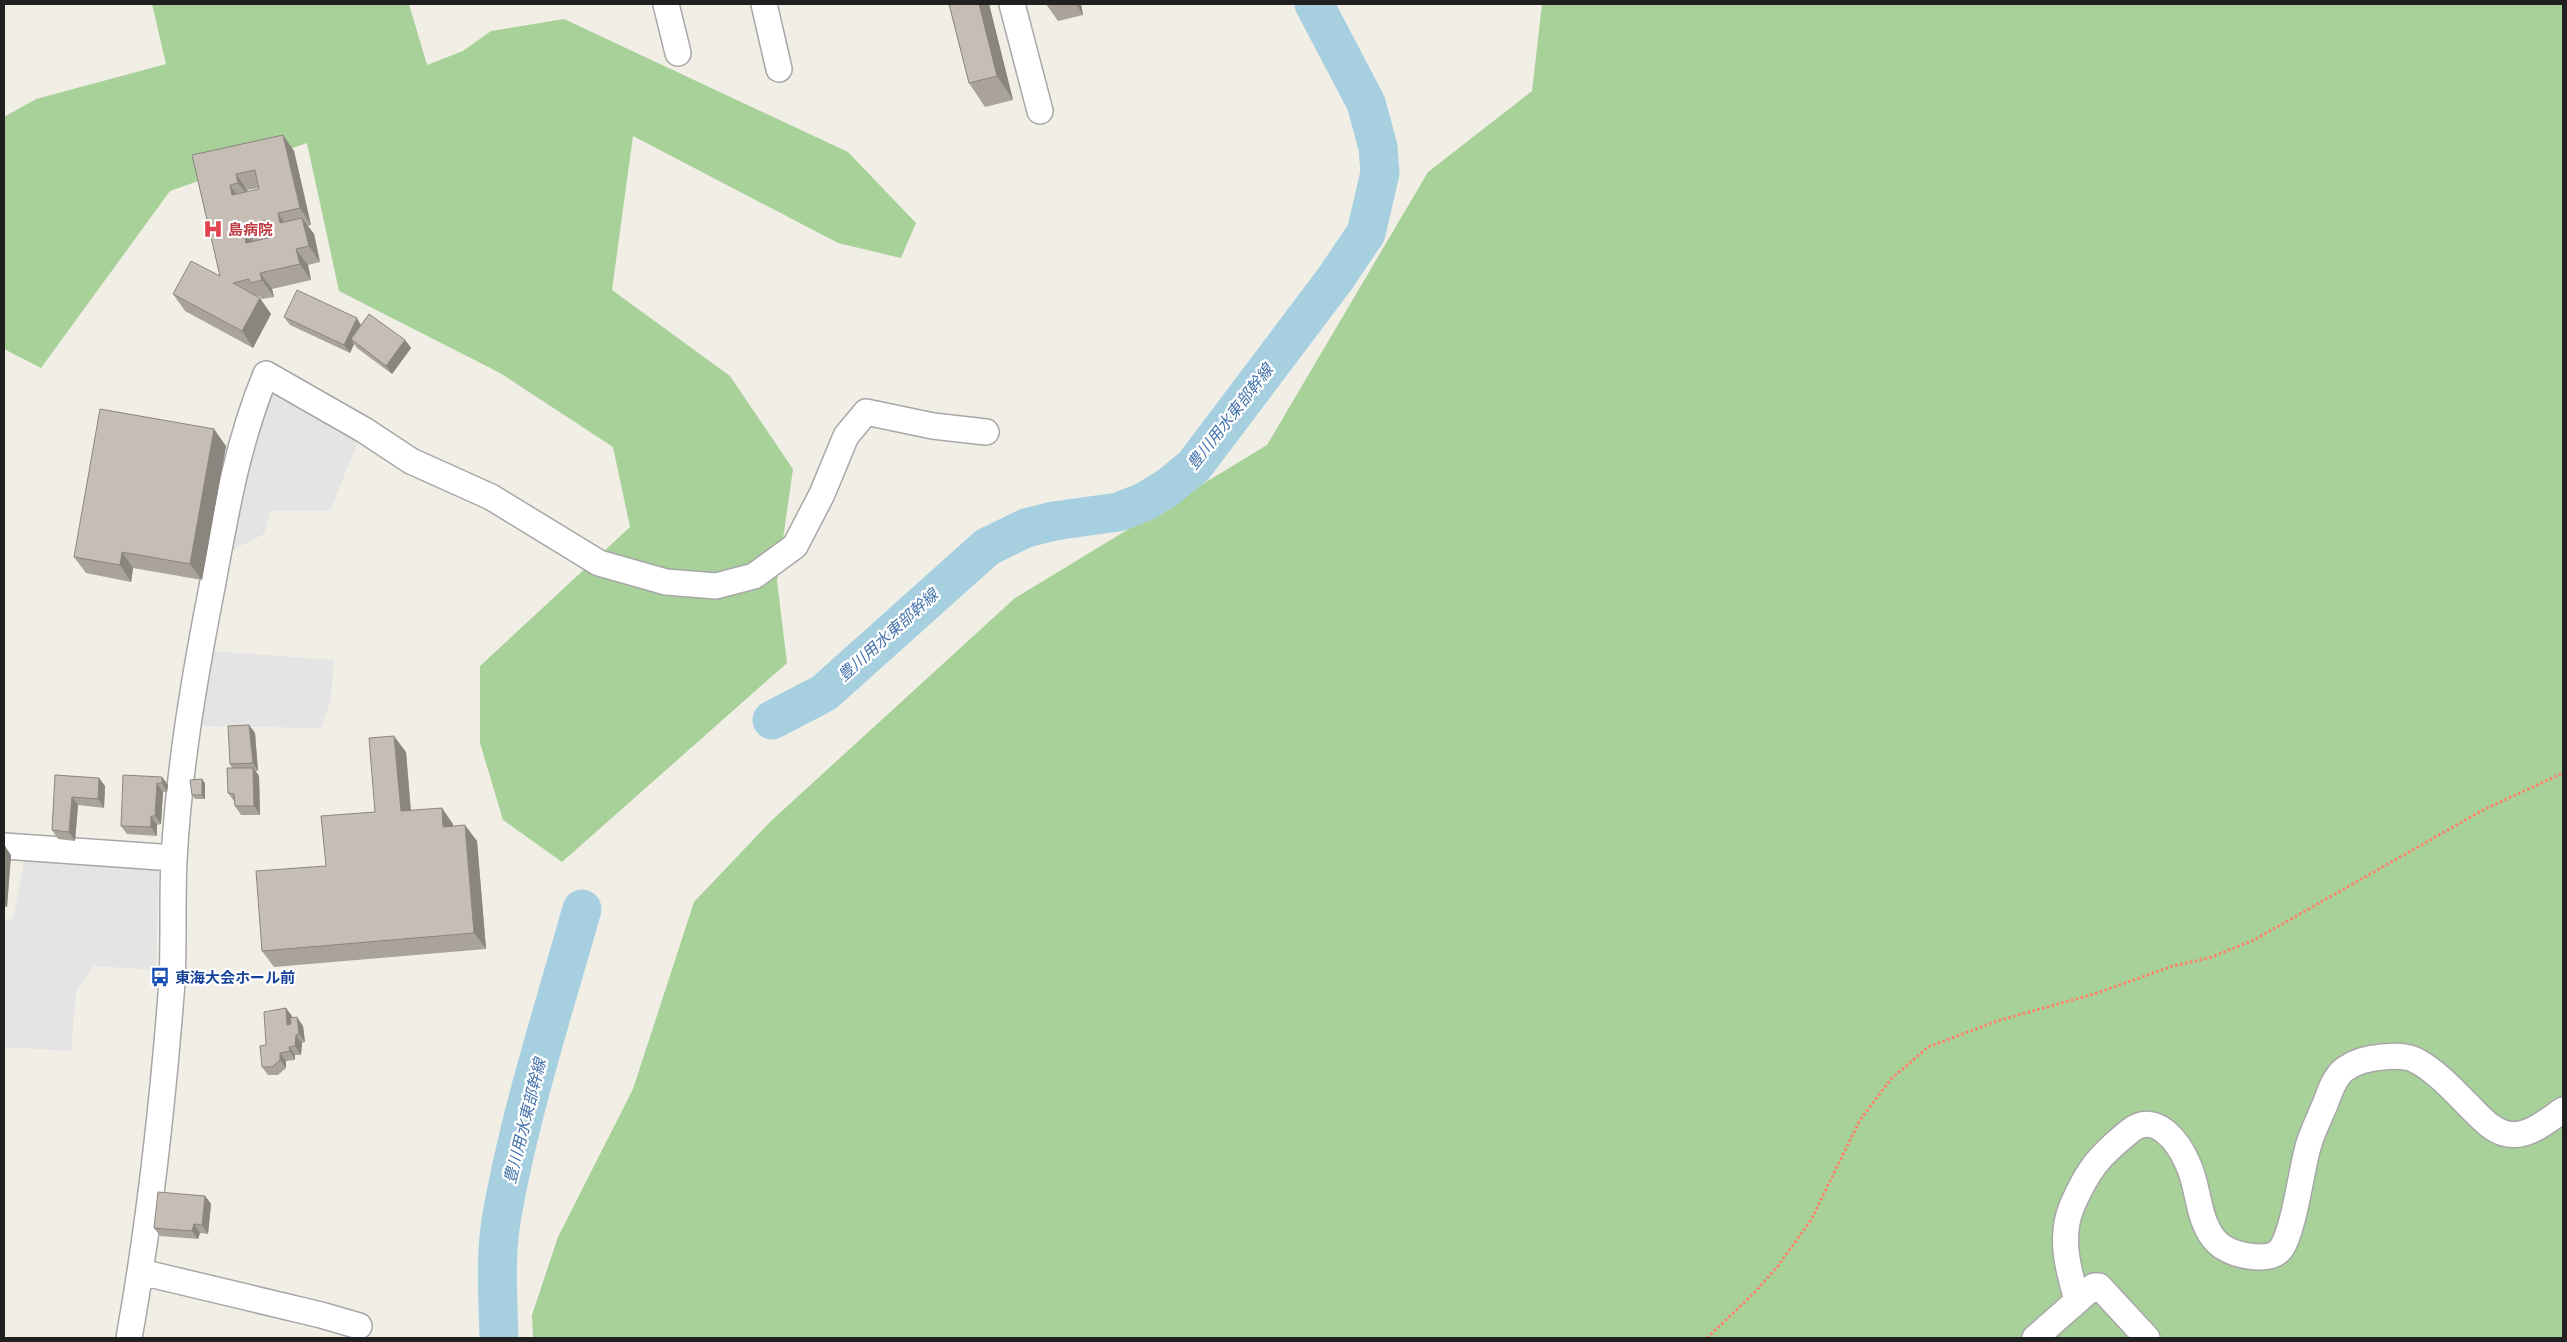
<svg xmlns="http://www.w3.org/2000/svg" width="2567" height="1342" font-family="'Space Grotesk','Noto Sans JP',sans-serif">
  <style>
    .forest { fill: #a8d19a }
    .parking { fill: #e4e4e4 }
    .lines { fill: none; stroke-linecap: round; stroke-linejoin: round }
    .river { stroke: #a6d0e0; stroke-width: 39 }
    .street-casing { stroke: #a7a7a7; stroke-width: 28 }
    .path { stroke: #fe816b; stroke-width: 3; stroke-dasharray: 2.5 2.5; stroke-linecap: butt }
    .street { stroke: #fff; stroke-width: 25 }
    .wall { fill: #aaa39c; fill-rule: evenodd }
    .shaded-wall { fill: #8b857f }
    .building { fill: #c6beb5; stroke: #8b857f; fill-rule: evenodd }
    .labels { text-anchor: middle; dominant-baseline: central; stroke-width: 4.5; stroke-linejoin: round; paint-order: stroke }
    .health-label { font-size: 15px; font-weight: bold; fill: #be3a42; stroke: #fff; text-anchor: start }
    .transit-label { font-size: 15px; font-weight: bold; fill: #164399; stroke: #fff; text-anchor: start }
    .water-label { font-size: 16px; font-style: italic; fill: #4674ac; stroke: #fff }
  </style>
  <rect width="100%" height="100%" fill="#f1eee6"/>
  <path class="forest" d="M 152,4 L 409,4 L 427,65 L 463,51 L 491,31 L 564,19 L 848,152 L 916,223 L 901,258 L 838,243 L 633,136 L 612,290 L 730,376 L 793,469 L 777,581 L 787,663 L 562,862 L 503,820 L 480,743 L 480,666 L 630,527 L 613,447 L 500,373 L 339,291 L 307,143 L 170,191 L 41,368 L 4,349 L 4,117 L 36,99 L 166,64 Z
    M 1542,4 L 2563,4 L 2563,1338 L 533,1338 L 532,1315 L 558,1237 L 633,1089 L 694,902 L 771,821 L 1015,598 L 1267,445 L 1428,172 L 1532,91 Z"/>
  <path class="parking" d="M 270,384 L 361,434 L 330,511 L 271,511 L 264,534 L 226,553 Z
    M 210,651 L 334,660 L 331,699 L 321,728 L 199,726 Z
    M 25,856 L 159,863 L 156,970 L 94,966 L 76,991 L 71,1051 L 4,1047 L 4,919 L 13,919 Z"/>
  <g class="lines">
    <path class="river" d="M 772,720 L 824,693 L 987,547 L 1026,528 L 1054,521 L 1118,512 L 1144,502 L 1167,488 L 1194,466 L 1335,279 L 1366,233 L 1380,173 L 1378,147 L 1366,103 L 1314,4
      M 499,1338 C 498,1300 495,1259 501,1221 C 519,1116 553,1012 582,909"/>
    <defs>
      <path id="street" d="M 666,4 L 678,53
        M 764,4 L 779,69
        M 1012,4 L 1040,111
        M 4,846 L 174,858
        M 141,1272 L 321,1315 L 359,1326
        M 2077,1300 C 2068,1269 2059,1237 2072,1206 C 2088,1169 2099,1156 2130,1131 C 2156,1110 2179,1143 2188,1164 C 2199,1187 2197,1218 2214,1239 C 2224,1252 2245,1257 2261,1257 C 2269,1257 2276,1255 2281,1249 C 2294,1230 2301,1172 2308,1147 C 2312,1132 2320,1117 2326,1102 C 2330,1091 2335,1076 2345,1069 C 2356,1061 2370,1058 2382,1057 C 2393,1056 2407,1055 2417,1061 C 2438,1072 2459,1096 2476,1113 C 2485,1122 2495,1132 2508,1134 C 2528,1138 2548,1120 2563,1110
        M 129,1338 C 150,1221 163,1101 172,982 C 174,942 172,900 174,860 C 179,767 195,674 213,582 C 226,511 238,441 266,374 L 364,430 L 411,461 L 491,497 L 599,563 L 666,582 L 716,586 L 754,576 L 795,546 L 822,494 L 846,436 L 866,412 L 933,426 L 986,432
        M 2035,1338 L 2094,1286 L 2099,1286 L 2147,1338"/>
    </defs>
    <use href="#street" class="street-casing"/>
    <path class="path" d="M 1707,1338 L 1753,1294 L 1778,1266 L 1811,1220 L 1860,1120 L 1891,1079 L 1928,1047 L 1997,1021 L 2094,994 L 2173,966 L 2209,958 L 2254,940 L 2483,810 L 2563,773"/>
    <use href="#street" class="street"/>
  </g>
  <path class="wall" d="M 949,4 L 989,4 L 1013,100 L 985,107 L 969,83 Z
    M 1046,4 L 1081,4 L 1083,15 L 1058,21 Z
    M 283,135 L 294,151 L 311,225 L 308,226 L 314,234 L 320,262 L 308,265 L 311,280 L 272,289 L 274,297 L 262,299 L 259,296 L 257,296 L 271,314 L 253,348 L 185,311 L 173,294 L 220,276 L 192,155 ZM 259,188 L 259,189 L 248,192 L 247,190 Z
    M 284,317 L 361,325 L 405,340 L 411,348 L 392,374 L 357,348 L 354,344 L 350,353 L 290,325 Z
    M 226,446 L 202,580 L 133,568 L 131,582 L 86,573 L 74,557 Z
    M 249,725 L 255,733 L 258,771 L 256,771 L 259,776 L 260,815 L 241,815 L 235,806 L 235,802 L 234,801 L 228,793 L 232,768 L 230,764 Z
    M 406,752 L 411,810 L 453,824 L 453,826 L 477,841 L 486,949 L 274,967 L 262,951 L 326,866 L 375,812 Z
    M 55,775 L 99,778 L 105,786 L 104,808 L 78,805 L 75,841 L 58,839 L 52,830 Z
    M 162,777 L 168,785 L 167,792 L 163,792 L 161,824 L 157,825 L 157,836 L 127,834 L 121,826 Z
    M 205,783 L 205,799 L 195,799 L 192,795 Z
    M 4,846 L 11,855 L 7,907 L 4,907 Z
    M 286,1008 L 292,1018 L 303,1026 L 305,1042 L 302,1043 L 301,1055 L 295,1055 L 295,1060 L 286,1061 L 286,1068 L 278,1075 L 268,1075 L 262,1067 Z
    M 205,1196 L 211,1204 L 208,1234 L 200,1233 L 198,1239 L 160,1236 L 154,1228 Z"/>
  <path class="shaded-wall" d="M 979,4 L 989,4 L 1013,100 L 997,76 Z
    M 1076,4 L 1081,4 L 1083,15 Z
    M 283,135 L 294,151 L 311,225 L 300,208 Z
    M 236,174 L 247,190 L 250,199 L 238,183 Z
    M 230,185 L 241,201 L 232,195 Z
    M 278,213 L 289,230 L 280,223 Z
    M 302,218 L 314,234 L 320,262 L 309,246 Z
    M 242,225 L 254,242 L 246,243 Z
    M 296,249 L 308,265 L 311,280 L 300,264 Z
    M 260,273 L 272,289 L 274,297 L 262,280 Z
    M 260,298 L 271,314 L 253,348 L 242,331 Z
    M 357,318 L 362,327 L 351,339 L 354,344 L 350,353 L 344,345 Z
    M 405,340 L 411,348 L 392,374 L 386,366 Z
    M 214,429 L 226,446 L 202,580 L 190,564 Z
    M 122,552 L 133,568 L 131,582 L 120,565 Z
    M 249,725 L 255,733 L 258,771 L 253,763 Z
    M 394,736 L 406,752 L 412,828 L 401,811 Z
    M 253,768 L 259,776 L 260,815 L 254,806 Z
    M 162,777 L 168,785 L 167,792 L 162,783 Z
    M 99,778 L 105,786 L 104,808 L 98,799 Z
    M 202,779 L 205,783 L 205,799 L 202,795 Z
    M 157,783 L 163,792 L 161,824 L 155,816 Z
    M 72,797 L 78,805 L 75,841 L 69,832 Z
    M 442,808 L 453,824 L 455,843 L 443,827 Z
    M 151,816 L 157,825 L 157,836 L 151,827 Z
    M 465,825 L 477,841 L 486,949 L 474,933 Z
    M 5,846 L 11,855 L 7,907 L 4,902 L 4,869 Z
    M 286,1008 L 292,1016 L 293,1033 L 287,1025 Z
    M 297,1017 L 303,1026 L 305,1042 L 299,1034 Z
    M 296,1035 L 302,1043 L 301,1055 L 295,1046 Z
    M 289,1047 L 295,1055 L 295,1060 L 290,1051 Z
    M 280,1053 L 286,1061 L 286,1068 L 280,1060 Z
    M 205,1196 L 211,1204 L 208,1234 L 202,1225 Z
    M 194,1224 L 200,1233 L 198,1239 L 192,1231 Z"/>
  <path class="building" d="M 949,4 L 979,4 L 997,76 L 969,83 Z
    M 283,135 L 300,208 L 278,213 L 280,223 L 302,218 L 309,246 L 296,249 L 300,264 L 260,273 L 262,280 L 250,283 L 249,279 L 233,283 L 260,298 L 242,331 L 173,294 L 191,261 L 220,276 L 192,155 ZM 255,170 L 259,189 L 232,195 L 230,185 L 238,183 L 236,174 ZM 268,220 L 272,237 L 246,243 L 242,225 Z
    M 297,290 L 357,318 L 344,345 L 284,317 Z
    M 369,314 L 405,340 L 386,366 L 351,339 Z
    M 100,409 L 214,429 L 190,564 L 122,552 L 120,565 L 74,557 Z
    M 249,725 L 253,763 L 230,764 L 228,726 Z
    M 394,736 L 401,811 L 442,808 L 443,827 L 465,825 L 474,933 L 262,951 L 256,871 L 326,866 L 321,816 L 375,812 L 369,738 Z
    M 227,768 L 253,768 L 254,806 L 235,806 L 234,794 L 228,793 Z
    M 55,775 L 99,778 L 98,799 L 72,797 L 69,832 L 52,830 Z
    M 123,775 L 162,777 L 162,783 L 157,783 L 155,816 L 151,816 L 151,827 L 121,826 Z
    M 202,779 L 202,795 L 192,795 L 190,780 Z
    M 4,846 L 5,846 L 4,869 Z
    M 286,1008 L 287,1025 L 291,1024 L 290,1018 L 297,1017 L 299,1034 L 296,1035 L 295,1046 L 289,1047 L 290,1051 L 280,1053 L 280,1060 L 272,1067 L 262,1067 L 260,1046 L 266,1045 L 264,1012 Z
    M 158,1192 L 205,1196 L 202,1225 L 194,1224 L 192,1231 L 154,1228 Z"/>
  <defs>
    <symbol id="hospital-bare" viewBox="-9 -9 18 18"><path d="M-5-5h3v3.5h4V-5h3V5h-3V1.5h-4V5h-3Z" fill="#e0444e" stroke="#fff" stroke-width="2.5" paint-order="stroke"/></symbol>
    <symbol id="bus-bare" viewBox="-9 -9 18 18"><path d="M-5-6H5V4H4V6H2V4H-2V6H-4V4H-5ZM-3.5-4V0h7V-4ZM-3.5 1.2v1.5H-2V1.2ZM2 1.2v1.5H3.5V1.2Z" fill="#1a4fb4" stroke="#fff" stroke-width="2.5" paint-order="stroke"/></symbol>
  </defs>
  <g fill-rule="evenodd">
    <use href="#hospital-bare" x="199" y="215" width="28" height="28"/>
    <use href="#bus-bare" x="146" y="963" width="28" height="28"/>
  </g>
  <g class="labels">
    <g class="health-label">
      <text x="228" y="229">島病院</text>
    </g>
    <g class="transit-label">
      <text x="175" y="977">東海大会ホール前</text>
    </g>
    <g class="water-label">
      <text transform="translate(1230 417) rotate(-52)">豊川用水東部幹線</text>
      <text transform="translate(888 635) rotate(-42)">豊川用水東部幹線</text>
      <text transform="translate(525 1121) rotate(-76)">豊川用水東部幹線</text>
    </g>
  </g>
  <rect width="2567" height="1342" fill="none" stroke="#202020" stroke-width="10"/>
</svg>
